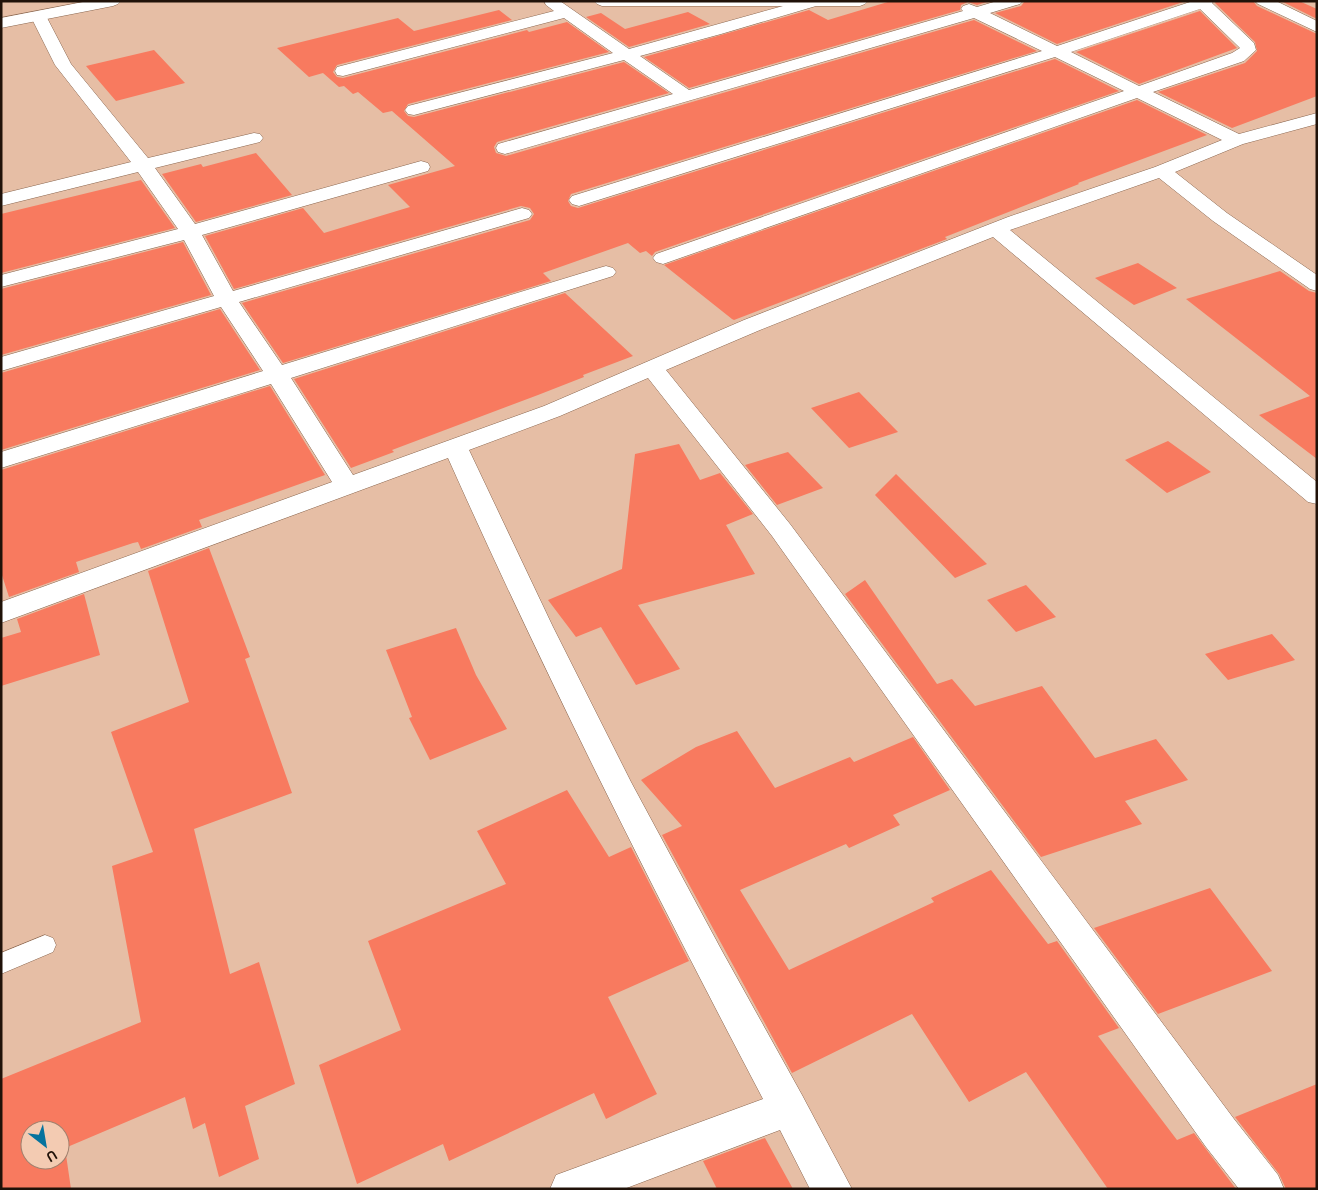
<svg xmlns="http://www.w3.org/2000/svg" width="1318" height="1190" font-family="Overpass,sans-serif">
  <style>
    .building { fill: #f87a5f; fill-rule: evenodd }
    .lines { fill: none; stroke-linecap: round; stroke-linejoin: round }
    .lane-casing { stroke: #89664f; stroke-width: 1 }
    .street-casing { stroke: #89664f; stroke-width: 1 }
    .secondary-casing { stroke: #89664f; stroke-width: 1 }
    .lane { fill: #fff; fill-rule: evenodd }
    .street { fill: #fff; fill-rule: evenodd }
    .secondary { fill: #fff; fill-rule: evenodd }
  </style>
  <rect width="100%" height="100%" fill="#e6bea5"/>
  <path class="building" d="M 891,1 L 990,1 L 977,5 L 968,2 L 961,5 L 960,10 L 689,88 L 644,57 L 809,10 L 828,20 Z
    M 1025,1 L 1186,1 L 1057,44 L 995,13 L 1021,6 Z
    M 1216,1 L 1253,1 L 1257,6 L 1317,34 L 1317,96 L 1232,128 L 1158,92 L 1245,63 L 1257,51 L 1255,42 L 1215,3 Z
    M 1281,1 L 1299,1 L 1317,9 L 1317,19 Z
    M 499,10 L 512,20 L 337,65 L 333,72 L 337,77 L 343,78 L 527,30 L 529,32 L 567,22 L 609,52 L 408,104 L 404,111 L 408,116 L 414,117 L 624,62 L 669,93 L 497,142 L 494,147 L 496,153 L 506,156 L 974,20 L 1037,51 L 571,194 L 568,201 L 571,206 L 578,208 L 1055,59 L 1119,91 L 655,252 L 652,256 L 646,251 L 640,253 L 628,243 L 543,273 L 551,281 L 283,363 L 242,303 L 530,220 L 534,214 L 530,208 L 521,206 L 234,289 L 205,236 L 303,208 L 324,233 L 410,207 L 388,185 L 455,166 L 392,111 L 383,113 L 358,92 L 353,94 L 344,86 L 339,87 L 323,73 L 309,77 L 277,48 L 398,18 L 414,31 Z
    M 1200,11 L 1237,48 L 1139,84 L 1076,52 Z
    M 688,12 L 710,24 L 629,47 L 586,17 L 601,13 L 625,29 Z
    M 154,50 L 185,83 L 116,101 L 86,66 Z
    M 1137,100 L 1207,135 L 1078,183 L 1079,184 L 945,237 L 947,239 L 734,320 L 732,319 L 664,265 Z
    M 256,153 L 292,195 L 196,222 L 162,174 L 201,164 L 203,167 Z
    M 141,180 L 175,228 L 1,273 L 1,214 Z
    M 183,242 L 211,295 L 1,355 L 1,289 Z
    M 1138,263 L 1177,288 L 1134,305 L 1095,278 Z
    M 1280,271 L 1309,291 L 1317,293 L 1317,459 L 1259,415 L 1310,396 L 1186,299 Z
    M 565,293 L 633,356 L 583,375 L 584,377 L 538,395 L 392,450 L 394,452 L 351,468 L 294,379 Z
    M 220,309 L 260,370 L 1,450 L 1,373 Z
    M 270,386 L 325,475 L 199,520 L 202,527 L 141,549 L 138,542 L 133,543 L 76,562 L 79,572 L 9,597 L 1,572 L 1,470 Z
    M 859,392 L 898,432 L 849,448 L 811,408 Z
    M 1168,441 L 1211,472 L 1167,493 L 1125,460 Z
    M 679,444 L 700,480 L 720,473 L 753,514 L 726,525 L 755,574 L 638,605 L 680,669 L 636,685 L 601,627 L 576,637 L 548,600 L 622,569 L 635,454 Z
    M 788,452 L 823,488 L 777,505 L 745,465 Z
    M 896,474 L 987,564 L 955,578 L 875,495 Z
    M 209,548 L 250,657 L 245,659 L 292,793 L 194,829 L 230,974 L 259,962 L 295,1084 L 245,1106 L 259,1159 L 219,1177 L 205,1123 L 193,1129 L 185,1097 L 65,1148 L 71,1189 L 1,1189 L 1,1079 L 141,1022 L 112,866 L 153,852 L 111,732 L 189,702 L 148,571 ZM 30,1130 L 60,1130 L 60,1160 L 30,1160 Z
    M 865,580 L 937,684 L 952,679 L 975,706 L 1042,686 L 1095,758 L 1156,739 L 1188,780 L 1125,801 L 1142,824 L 1041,857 L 845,594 Z
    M 1026,585 L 1056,617 L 1016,632 L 987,600 Z
    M 84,594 L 100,655 L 1,686 L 1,638 L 21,632 L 17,619 Z
    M 456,628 L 476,675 L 507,729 L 430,760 L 409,718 L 412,717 L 386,650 Z
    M 1272,634 L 1295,660 L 1228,680 L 1205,654 Z
    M 737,731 L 775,788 L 850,757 L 854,762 L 913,737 L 950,790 L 893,815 L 900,825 L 849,848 L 846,844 L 740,890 L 789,970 L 934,902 L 931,898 L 991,870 L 1048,944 L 1057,941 L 1119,1028 L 1098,1036 L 1177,1140 L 1194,1133 L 1236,1189 L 1108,1189 L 1026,1072 L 969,1102 L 912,1014 L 792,1073 L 662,835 L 682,826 L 641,780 L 696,747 Z
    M 567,790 L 609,857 L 631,847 L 689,961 L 608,997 L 657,1094 L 606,1119 L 594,1093 L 449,1161 L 443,1144 L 357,1184 L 319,1065 L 401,1030 L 368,941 L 506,884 L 477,831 Z
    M 1210,888 L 1272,971 L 1158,1014 L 1094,928 Z
    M 1317,1084 L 1317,1189 L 1286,1189 L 1279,1174 L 1235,1117 Z
    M 765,1138 L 793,1189 L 717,1189 L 703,1161 Z"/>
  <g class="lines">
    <defs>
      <path id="lane" d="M 45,935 L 53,938 L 56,945 L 53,952 L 1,974 L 1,953 Z"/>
      <path id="street" d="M 544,1 L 560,1 L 629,49 L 783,6 L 602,6 L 597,4 L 594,1 L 868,1 L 865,4 L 860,6 L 816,6 L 721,34 L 640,56 L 689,90 L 963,11 L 961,9 L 963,6 L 969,4 L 977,7 L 997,1 L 1023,1 L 1020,4 L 990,13 L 1057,46 L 1193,1 L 1214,1 L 1212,3 L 1254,43 L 1256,50 L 1244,61 L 1153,92 L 1239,134 L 1317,113 L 1317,124 L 1243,144 L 1175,172 L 1227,213 L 1317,275 L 1317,291 L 1310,289 L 1213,221 L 1159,178 L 1010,230 L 1317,482 L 1317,504 L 1308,502 L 993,237 L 760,330 L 666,370 L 790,524 L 1234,1119 L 1278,1175 L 1284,1189 L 1239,1189 L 1206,1147 L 772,536 L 648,378 L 560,416 L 469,450 L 553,627 L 631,782 L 722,951 L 802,1095 L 852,1189 L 810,1189 L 780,1130 L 624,1189 L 550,1189 L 556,1175 L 763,1099 C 652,888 545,675 448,458 L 1,623 L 1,602 L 332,482 L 271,384 L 1,468 L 1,452 L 263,371 L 221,307 L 1,371 L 1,357 L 214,296 L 184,240 L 1,287 L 1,275 L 178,229 L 138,172 L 1,206 L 1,194 L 131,162 L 55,65 L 30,15 L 32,12 L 44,12 L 71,64 L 148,158 L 254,133 L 260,134 L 263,138 L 260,142 L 155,168 L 195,224 L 421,161 L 428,163 L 430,167 L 428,171 L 202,235 L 233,291 L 515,210 L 522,208 L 529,210 L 532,214 L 529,218 L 239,302 L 282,365 L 599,268 L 606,266 L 613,268 L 616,272 L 613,276 L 291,378 L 353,475 L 544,406 L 744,320 L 1008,217 L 1155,167 L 1222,140 L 1137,98 L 663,264 L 656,262 L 653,258 L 656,254 L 1124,91 L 1055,57 L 579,206 L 572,204 L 569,200 L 572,196 L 1042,51 L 974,18 L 505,154 L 498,152 L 496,148 L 498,144 L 673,94 L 624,60 L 414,115 L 408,114 L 405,110 L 408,106 L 613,53 L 564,18 L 343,76 L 337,75 L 335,71 L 337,67 L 554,11 L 546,5 ZM 1200,9 L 1240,48 L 1232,53 L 1139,86 L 1071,52 Z
        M 1255,1 L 1276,1 L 1317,21 L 1317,32 L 1258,4 Z"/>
      <path id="secondary" d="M 88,1 L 121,1 L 118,4 L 113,6 L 1,28 L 1,18 Z"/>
    </defs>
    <use href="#lane" class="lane-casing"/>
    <use href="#street" class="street-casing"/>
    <use href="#secondary" class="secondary-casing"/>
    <use href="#lane" class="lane"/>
    <use href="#street" class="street"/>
    <use href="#secondary" class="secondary"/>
  </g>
  <rect width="1318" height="1190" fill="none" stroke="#201209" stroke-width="5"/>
  <g transform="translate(45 1145) rotate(149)"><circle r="24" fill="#f3cbb2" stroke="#9f816e"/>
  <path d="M0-4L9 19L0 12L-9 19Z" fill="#05739e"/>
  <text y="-8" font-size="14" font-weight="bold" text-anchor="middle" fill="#201209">U</text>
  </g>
</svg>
